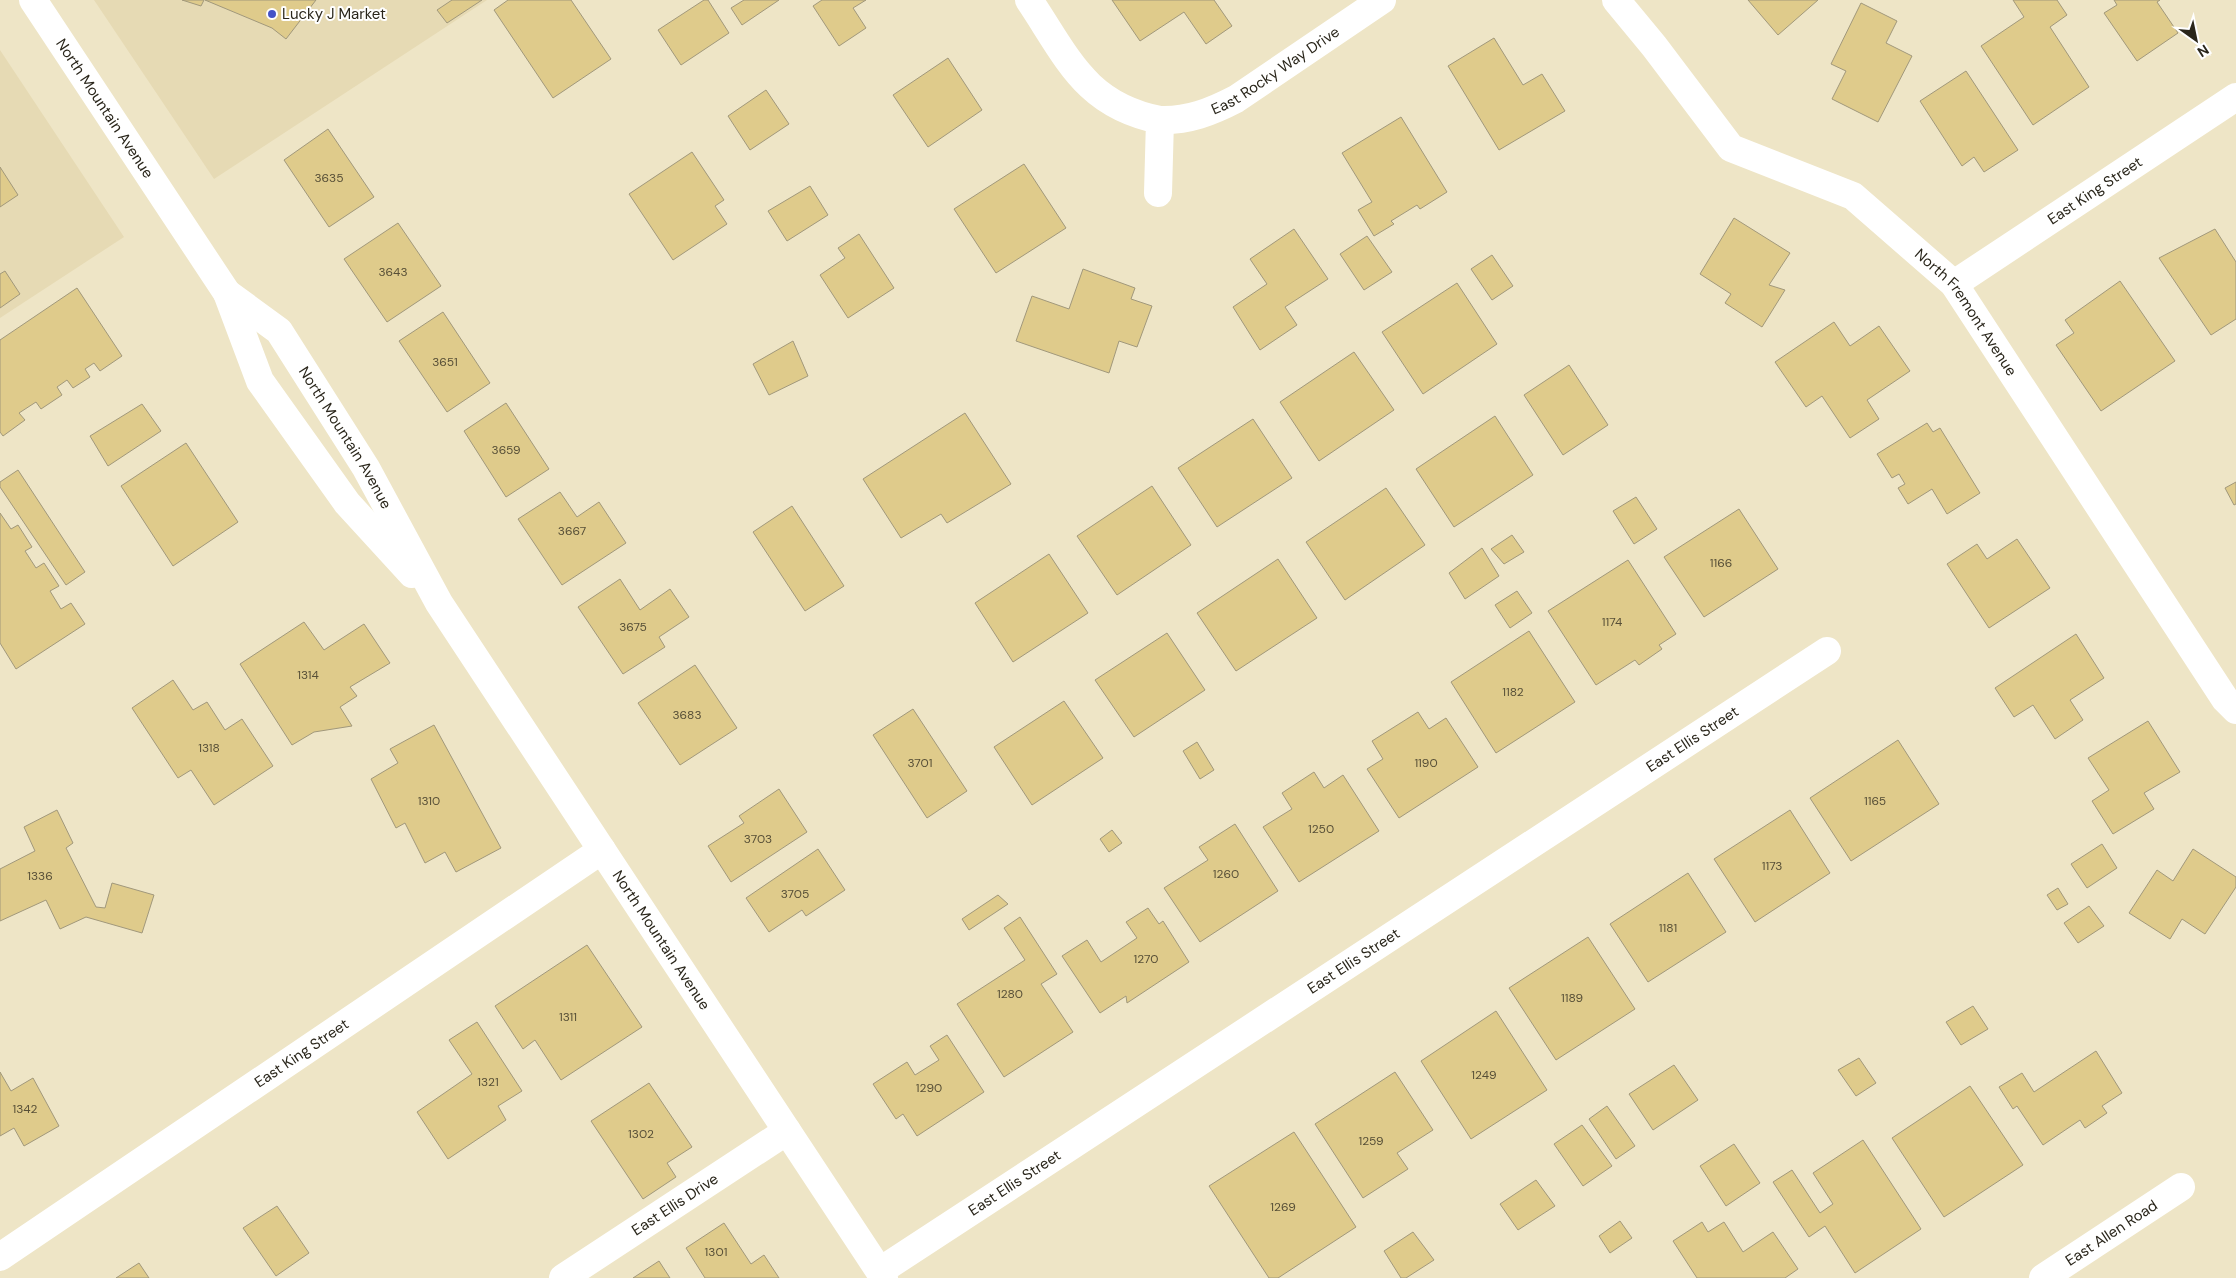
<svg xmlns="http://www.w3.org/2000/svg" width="2236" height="1278" font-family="'DM Sans',sans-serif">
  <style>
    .built { fill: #e6dab4 }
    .building { fill: #dfcb8b; stroke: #a1987b }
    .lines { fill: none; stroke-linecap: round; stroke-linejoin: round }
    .minor { stroke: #fff; stroke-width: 28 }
    .poi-dot { fill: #4553c7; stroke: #fff; stroke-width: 2 }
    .labels { text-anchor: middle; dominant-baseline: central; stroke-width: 4; stroke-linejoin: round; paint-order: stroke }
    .number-label { font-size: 12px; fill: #574f37 }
    .poi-label { font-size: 15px; fill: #2a261b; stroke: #fff; text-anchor: start }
    .street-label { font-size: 15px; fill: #2a261b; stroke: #fff }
  </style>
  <rect width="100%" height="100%" fill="#eee5c6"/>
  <path class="built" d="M 94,0 L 487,0 L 214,179 Z
    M 0,50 L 124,237 L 0,318 Z"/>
  <path class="building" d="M 182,0 L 204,0 L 201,6 Z
    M 205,0 L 316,0 L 286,39 L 272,28 Z
    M 452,0 L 482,0 L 447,23 L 437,10 Z
    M 508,0 L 571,0 L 611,59 L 553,98 L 494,10 Z
    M 704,0 L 708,0 L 729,33 L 681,65 L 658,30 Z
    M 744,0 L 779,0 L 742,25 L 731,8 Z
    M 822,0 L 866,0 L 853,8 L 866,28 L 839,46 L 813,6 Z
    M 1112,0 L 1214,0 L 1232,26 L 1206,44 L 1184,12 L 1140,41 Z
    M 1748,0 L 1818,0 L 1778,35 Z
    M 2013,0 L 2057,0 L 2067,15 L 2050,27 L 2089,87 L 2033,125 L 1981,46 L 2024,17 Z
    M 2114,0 L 2160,0 L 2157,2 L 2178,33 L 2137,61 L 2104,13 L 2117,5 Z
    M 1861,3 L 1897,21 L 1886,43 L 1912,56 L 1878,122 L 1832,99 L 1846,71 L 1831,64 Z
    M 1494,38 L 1523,85 L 1542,74 L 1565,111 L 1499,150 L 1448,66 Z
    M 948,58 L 982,110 L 928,147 L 893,95 Z
    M 1966,71 L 2018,150 L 1984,172 L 1974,157 L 1962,166 L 1920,101 Z
    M 766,90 L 789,124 L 750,150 L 728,116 Z
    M 1401,117 L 1447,192 L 1420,209 L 1417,205 L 1391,221 L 1394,224 L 1374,236 L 1358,210 L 1372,202 L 1342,153 Z
    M 328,129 L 374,197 L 329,227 L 284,160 Z
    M 692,152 L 724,200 L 715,206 L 727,224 L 673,260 L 629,194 Z
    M 1024,164 L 1066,228 L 996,273 L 954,209 Z
    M 0,167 L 18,195 L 0,207 Z
    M 810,186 L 828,215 L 787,241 L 768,211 Z
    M 1734,218 L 1790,253 L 1769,285 L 1785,290 L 1762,327 L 1725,303 L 1731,294 L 1700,274 Z
    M 398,223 L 441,286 L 387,322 L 344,259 Z
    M 1294,229 L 1328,279 L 1285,307 L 1297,325 L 1260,350 L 1233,307 L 1267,284 L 1250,259 Z
    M 2215,229 L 2236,262 L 2236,319 L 2211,335 L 2159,258 Z
    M 859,234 L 894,288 L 848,318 L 820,275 L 845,258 L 838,248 Z
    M 1367,236 L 1392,272 L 1364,290 L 1340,254 Z
    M 1492,255 L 1513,286 L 1492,300 L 1471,269 Z
    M 1083,269 L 1135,288 L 1131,299 L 1152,306 L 1137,347 L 1119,341 L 1109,373 L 1016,341 L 1032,296 L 1069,309 Z
    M 5,271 L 20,294 L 0,308 L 0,274 Z
    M 2120,281 L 2175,361 L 2101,411 L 2056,345 L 2074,333 L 2065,320 Z
    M 1457,283 L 1497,344 L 1423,394 L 1382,332 Z
    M 77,288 L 122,356 L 100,371 L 94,363 L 85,369 L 90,377 L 73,388 L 67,380 L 57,387 L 62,395 L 41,409 L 36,402 L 19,413 L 25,420 L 3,436 L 0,432 L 0,340 Z
    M 443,312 L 490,383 L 447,412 L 399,341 Z
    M 1834,322 L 1850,346 L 1879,326 L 1910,371 L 1867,400 L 1879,419 L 1850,438 L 1822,396 L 1806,407 L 1775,362 Z
    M 793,341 L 808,376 L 769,395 L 753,364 Z
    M 1354,352 L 1394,410 L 1319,461 L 1280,402 Z
    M 1569,365 L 1608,425 L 1563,455 L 1524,395 Z
    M 506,403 L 549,469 L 506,497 L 464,431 Z
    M 142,404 L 161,431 L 108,466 L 90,436 Z
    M 965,413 L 1011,484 L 947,523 L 941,514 L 901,538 L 863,479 Z
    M 1495,416 L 1533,475 L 1454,527 L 1416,469 Z
    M 1253,419 L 1292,478 L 1217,527 L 1178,468 Z
    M 1927,423 L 1933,432 L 1940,428 L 1980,493 L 1947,514 L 1932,489 L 1908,504 L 1898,488 L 1905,484 L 1899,474 L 1892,478 L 1877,454 Z
    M 186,443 L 238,522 L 173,566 L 121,486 Z
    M 18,470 L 85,572 L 66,585 L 0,487 L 0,482 Z
    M 2236,482 L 2236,504 L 2234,505 L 2225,488 Z
    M 1152,486 L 1191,545 L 1117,595 L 1077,536 Z
    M 1386,488 L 1425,545 L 1345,600 L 1306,542 Z
    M 560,492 L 577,517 L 599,502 L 626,543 L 562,585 L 518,519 Z
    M 1636,497 L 1657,529 L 1634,544 L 1613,511 Z
    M 792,506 L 844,586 L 805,611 L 753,532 Z
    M 1739,509 L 1778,569 L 1704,617 L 1664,557 Z
    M 0,513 L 11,529 L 18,525 L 32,547 L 25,551 L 36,568 L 44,563 L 59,586 L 50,591 L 61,609 L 71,603 L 85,624 L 16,669 L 0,643 Z
    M 1512,535 L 1524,552 L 1504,564 L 1491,549 Z
    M 2017,539 L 2050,588 L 1989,628 L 1947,564 L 1977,544 L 1987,559 Z
    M 1482,548 L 1499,576 L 1465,599 L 1449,573 Z
    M 1049,554 L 1088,613 L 1013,662 L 975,603 Z
    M 1278,559 L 1317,618 L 1236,671 L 1197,613 Z
    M 1628,560 L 1676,634 L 1659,645 L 1662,649 L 1639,665 L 1635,660 L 1596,685 L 1548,611 Z
    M 620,579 L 640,610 L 670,589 L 689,617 L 659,637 L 665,647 L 623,674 L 578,607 Z
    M 1517,591 L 1532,613 L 1510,628 L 1495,605 Z
    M 304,622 L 324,650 L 364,624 L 390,663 L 350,687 L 357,696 L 340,707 L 352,726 L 314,732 L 292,745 L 240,664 Z
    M 1529,631 L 1575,702 L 1496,753 L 1451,682 Z
    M 1167,633 L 1205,690 L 1134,737 L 1095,680 Z
    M 2076,634 L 2104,678 L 2070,700 L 2083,720 L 2055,739 L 2033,705 L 2014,717 L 1995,688 Z
    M 695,665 L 737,728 L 680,765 L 638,703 Z
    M 173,680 L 193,710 L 207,702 L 225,730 L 242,719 L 273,766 L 214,805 L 191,770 L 178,778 L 132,708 Z
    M 1064,701 L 1103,758 L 1032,805 L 994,747 Z
    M 913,709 L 967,791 L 927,818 L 873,735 Z
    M 1418,712 L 1429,729 L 1446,718 L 1478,767 L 1399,818 L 1367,769 L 1383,759 L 1372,741 Z
    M 2148,721 L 2180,772 L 2144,793 L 2154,809 L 2113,834 L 2092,801 L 2109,790 L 2088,758 Z
    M 434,725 L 501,848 L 456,872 L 445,852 L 425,863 L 405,823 L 396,828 L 371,779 L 398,763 L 390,749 Z
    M 1898,740 L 1939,804 L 1851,861 L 1810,798 Z
    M 1197,742 L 1214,770 L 1200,779 L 1183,751 Z
    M 1314,772 L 1324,788 L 1343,775 L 1379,831 L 1299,882 L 1263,827 L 1292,809 L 1282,793 Z
    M 779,789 L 807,832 L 731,882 L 708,846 L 744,823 L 739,816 Z
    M 57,810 L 73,843 L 66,848 L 96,907 L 105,908 L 112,883 L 154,895 L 142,933 L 86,917 L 60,929 L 46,900 L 0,921 L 0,869 L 35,851 L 24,827 Z
    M 1790,810 L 1830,873 L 1755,922 L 1714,859 Z
    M 1235,824 L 1278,891 L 1200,942 L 1164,888 L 1208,860 L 1199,847 Z
    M 1112,830 L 1122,843 L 1109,852 L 1100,839 Z
    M 2102,844 L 2117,868 L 2087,888 L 2071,864 Z
    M 818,849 L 845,890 L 806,916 L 802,910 L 769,932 L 746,898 Z
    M 2193,849 L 2236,877 L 2236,887 L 2205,934 L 2182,919 L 2170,939 L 2129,913 L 2157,870 L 2173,881 Z
    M 1688,873 L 1726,932 L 1648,982 L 1610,924 Z
    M 2058,888 L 2068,904 L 2057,910 L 2047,895 Z
    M 998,895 L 1008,904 L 969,930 L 962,919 Z
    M 2089,906 L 2104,926 L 2078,943 L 2064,923 Z
    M 1148,908 L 1159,924 L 1163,921 L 1189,962 L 1127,1003 L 1126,996 L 1100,1013 L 1062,956 L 1087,940 L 1101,962 L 1137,938 L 1126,922 Z
    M 1020,917 L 1057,974 L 1041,984 L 1073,1032 L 1004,1077 L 957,1004 L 1025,960 L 1004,928 Z
    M 1588,937 L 1635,1009 L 1556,1060 L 1509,988 Z
    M 587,945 L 642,1027 L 561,1080 L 535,1040 L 523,1049 L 495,1006 Z
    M 1973,1006 L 1988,1029 L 1961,1045 L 1946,1022 Z
    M 1496,1011 L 1547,1090 L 1471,1139 L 1421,1061 Z
    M 477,1022 L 522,1091 L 498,1106 L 506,1120 L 448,1159 L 417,1112 L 472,1074 L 449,1040 Z
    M 947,1035 L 984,1092 L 917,1136 L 903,1114 L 896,1119 L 873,1084 L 907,1062 L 915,1075 L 939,1060 L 930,1046 Z
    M 2096,1051 L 2122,1093 L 2102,1106 L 2107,1113 L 2085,1128 L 2080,1120 L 2043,1145 L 2017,1106 L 2013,1109 L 1999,1087 L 2022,1073 L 2034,1092 Z
    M 1859,1058 L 1876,1083 L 1856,1096 L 1838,1070 Z
    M 1674,1065 L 1698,1100 L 1653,1130 L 1629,1094 Z
    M 0,1072 L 11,1091 L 33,1078 L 59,1126 L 24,1146 L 14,1128 L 0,1136 Z
    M 1395,1072 L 1433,1130 L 1397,1153 L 1408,1169 L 1363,1198 L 1315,1124 Z
    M 649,1083 L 692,1147 L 667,1163 L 676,1177 L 643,1199 L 591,1121 Z
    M 1970,1086 L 2023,1165 L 1944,1217 L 1892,1138 Z
    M 1607,1106 L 1635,1146 L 1616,1159 L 1589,1119 Z
    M 1582,1125 L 1612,1166 L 1583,1186 L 1554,1144 Z
    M 1294,1132 L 1356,1227 L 1278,1278 L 1269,1278 L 1209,1186 Z
    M 1863,1140 L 1921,1229 L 1855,1273 L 1825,1226 L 1809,1237 L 1773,1182 L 1792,1170 L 1820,1213 L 1833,1204 L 1813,1173 Z
    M 1734,1144 L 1760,1183 L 1726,1206 L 1700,1166 Z
    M 1536,1180 L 1555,1206 L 1518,1230 L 1500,1204 Z
    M 277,1206 L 309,1253 L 276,1276 L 243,1228 Z
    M 1620,1221 L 1632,1238 L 1610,1253 L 1599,1236 Z
    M 1702,1222 L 1708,1232 L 1724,1222 L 1743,1252 L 1773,1232 L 1798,1269 L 1785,1278 L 1697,1278 L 1673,1241 Z
    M 724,1223 L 751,1264 L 764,1255 L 779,1278 L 705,1278 L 686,1248 Z
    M 1413,1232 L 1434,1260 L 1406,1278 L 1401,1278 L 1384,1251 Z
    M 659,1261 L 670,1278 L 633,1278 Z
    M 139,1263 L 149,1278 L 116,1278 Z"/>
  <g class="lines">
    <g class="minor">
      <path id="s1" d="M 33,0 L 227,293 L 260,381 L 347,503 L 412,574"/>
      <path d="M 1029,0 C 1068,58 1085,105 1160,120 L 1158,193"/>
      <path id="s2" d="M 1616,0 L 1654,46 L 1731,148 L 1853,196 L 1954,284 L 2225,699 L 2236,710"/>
      <path id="s3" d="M 1160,120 C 1188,121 1211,112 1236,99 L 1382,0"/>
      <path id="s4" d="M 1954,284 L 2236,97"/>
      <path id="s5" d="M 227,293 L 279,331 L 366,468 L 439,603 L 884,1278"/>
      <path id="s6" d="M 0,1257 L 602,850"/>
      <path id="s7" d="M 880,1271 L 1827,651"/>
      <path id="s8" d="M 563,1278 L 787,1131"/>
      <path id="s9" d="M 2043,1278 L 2181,1187"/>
    </g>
  </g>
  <circle class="poi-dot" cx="272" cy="14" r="5"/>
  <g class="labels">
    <g class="number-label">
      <text x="329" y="178">3635</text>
      <text x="393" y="272">3643</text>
      <text x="445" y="362">3651</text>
      <text x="506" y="450">3659</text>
      <text x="572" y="531">3667</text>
      <text x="1721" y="563">1166</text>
      <text x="1612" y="622">1174</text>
      <text x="633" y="627">3675</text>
      <text x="308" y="675">1314</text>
      <text x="1513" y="692">1182</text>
      <text x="687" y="715">3683</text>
      <text x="209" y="748">1318</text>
      <text x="920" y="763">3701</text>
      <text x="1426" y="763">1190</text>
      <text x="429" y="801">1310</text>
      <text x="1875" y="801">1165</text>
      <text x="1321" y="829">1250</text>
      <text x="758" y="839">3703</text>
      <text x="1772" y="866">1173</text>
      <text x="1226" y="874">1260</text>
      <text x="40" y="876">1336</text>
      <text x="795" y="894">3705</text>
      <text x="1668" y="928">1181</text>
      <text x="1146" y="959">1270</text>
      <text x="1010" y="994">1280</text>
      <text x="1572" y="998">1189</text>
      <text x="568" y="1017">1311</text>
      <text x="1484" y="1075">1249</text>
      <text x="488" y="1082">1321</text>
      <text x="929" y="1088">1290</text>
      <text x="25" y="1109">1342</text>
      <text x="641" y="1134">1302</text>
      <text x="1371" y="1141">1259</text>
      <text x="1283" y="1207">1269</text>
      <text x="716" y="1252">1301</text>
    </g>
    <g class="poi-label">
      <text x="282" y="14">Lucky J Market</text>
    </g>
    <g class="street-label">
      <text stroke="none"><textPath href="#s3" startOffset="128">East Rocky Way Drive</textPath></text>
      <text stroke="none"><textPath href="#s1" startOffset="130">North Mountain Avenue</textPath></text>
      <text stroke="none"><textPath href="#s4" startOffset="169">East King Street</textPath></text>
      <text stroke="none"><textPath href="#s2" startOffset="482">North Fremont Avenue</textPath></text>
      <text stroke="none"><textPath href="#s5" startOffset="190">North Mountain Avenue</textPath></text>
      <text stroke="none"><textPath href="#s7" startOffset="971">East Ellis Street</textPath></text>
      <text stroke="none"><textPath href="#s5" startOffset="784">North Mountain Avenue</textPath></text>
      <text stroke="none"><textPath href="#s7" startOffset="566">East Ellis Street</textPath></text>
      <text stroke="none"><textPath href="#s6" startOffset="364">East King Street</textPath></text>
      <text stroke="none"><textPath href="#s7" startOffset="161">East Ellis Street</textPath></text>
      <text stroke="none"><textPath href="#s8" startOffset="134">East Ellis Drive</textPath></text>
      <text stroke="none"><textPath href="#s9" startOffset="82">East Allen Road</textPath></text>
    </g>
  </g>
  <g transform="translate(2196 40) rotate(147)" stroke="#ffffff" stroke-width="4" paint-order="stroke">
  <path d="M0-4L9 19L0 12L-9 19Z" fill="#2a261b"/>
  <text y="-8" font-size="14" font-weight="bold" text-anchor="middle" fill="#2a261b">N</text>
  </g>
</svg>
